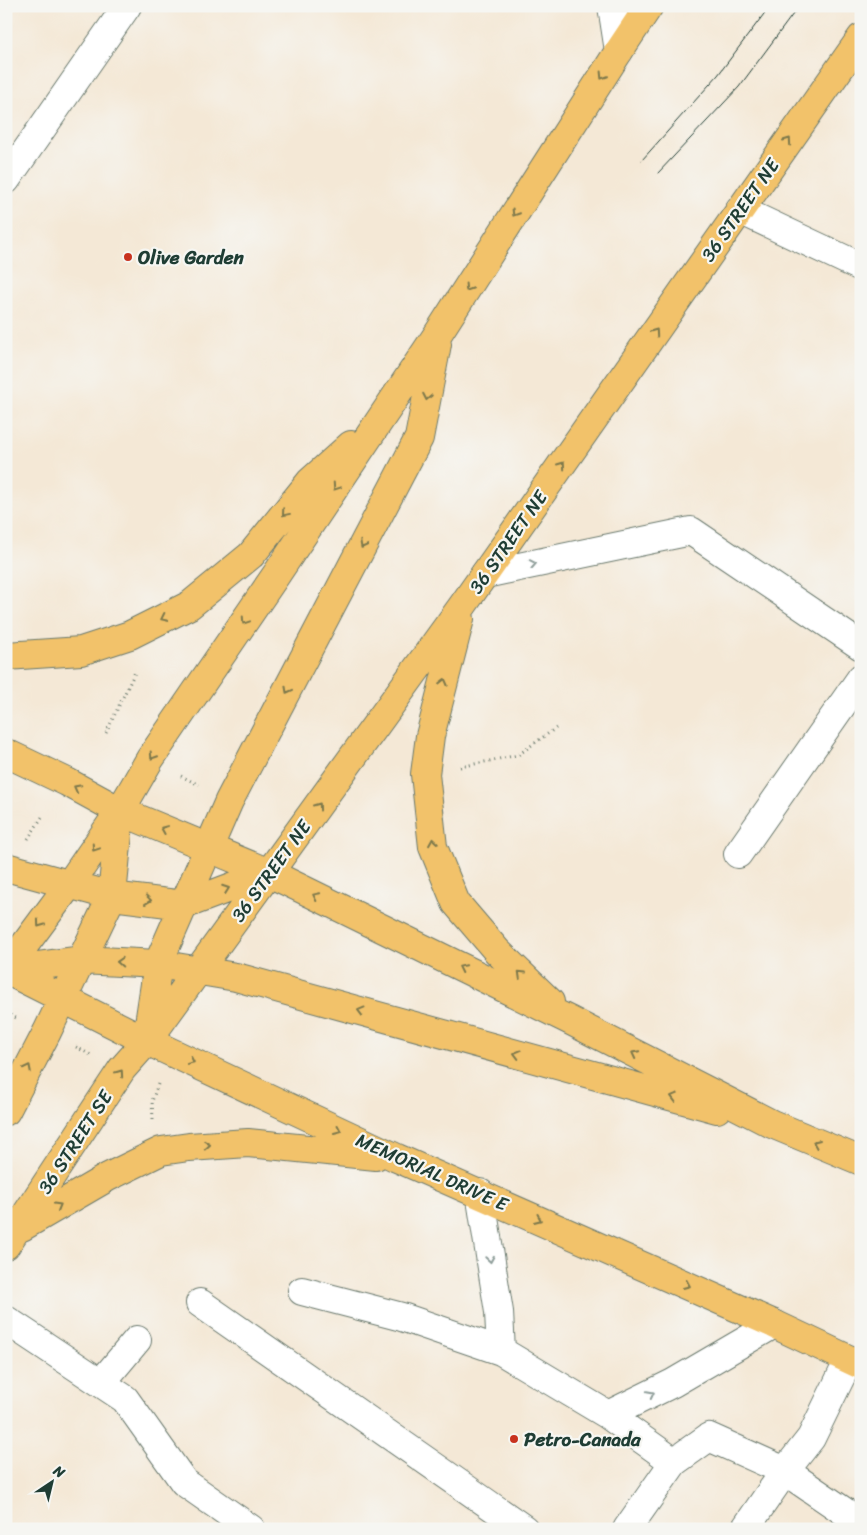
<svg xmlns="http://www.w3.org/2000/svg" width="867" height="1535" font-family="Sriracha,sans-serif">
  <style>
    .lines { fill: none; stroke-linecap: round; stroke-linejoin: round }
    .minor-casing { stroke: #6a796d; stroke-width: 30 }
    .major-casing { stroke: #6a796d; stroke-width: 30 }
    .path { stroke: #6a796d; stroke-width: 3; stroke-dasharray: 1 4; stroke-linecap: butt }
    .minor { stroke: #fff; stroke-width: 28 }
    .major { stroke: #f2c26a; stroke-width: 28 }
    .tram { stroke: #1f3d34; stroke-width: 1 }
    .oneway { stroke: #7e794c }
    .oneway2 { stroke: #8f9e9a }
    .poi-dot { fill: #c8321e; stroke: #f6f6f2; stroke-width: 2 }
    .labels { text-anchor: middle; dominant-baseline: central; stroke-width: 4.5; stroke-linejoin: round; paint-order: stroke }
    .street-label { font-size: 19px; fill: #1f3d34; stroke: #f6f6f2 }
    .poi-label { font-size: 19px; font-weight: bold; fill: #1f3d34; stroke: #f6f6f2; text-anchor: start }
  </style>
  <rect width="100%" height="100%" fill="#f6f6f2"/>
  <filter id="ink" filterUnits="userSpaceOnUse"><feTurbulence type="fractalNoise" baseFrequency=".02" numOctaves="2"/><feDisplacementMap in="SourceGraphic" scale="10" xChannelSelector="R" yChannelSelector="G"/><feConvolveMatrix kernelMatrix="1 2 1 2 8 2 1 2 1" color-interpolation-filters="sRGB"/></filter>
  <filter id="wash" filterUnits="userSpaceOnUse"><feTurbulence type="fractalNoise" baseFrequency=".0096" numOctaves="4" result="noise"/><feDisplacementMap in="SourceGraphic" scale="20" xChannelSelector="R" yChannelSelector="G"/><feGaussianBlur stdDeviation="1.12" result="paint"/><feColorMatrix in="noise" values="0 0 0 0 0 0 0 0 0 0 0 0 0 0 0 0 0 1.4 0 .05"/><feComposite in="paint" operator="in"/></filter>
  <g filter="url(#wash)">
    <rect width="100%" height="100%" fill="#f4e8d6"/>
  </g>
  <g filter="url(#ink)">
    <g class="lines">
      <defs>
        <path id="minor" d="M 612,6 L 619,51
          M 6,180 L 127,6
          M 740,210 L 861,267
          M 485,574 L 691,531 L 861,646
          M 738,854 L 861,678
          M 480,1193 L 499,1312 L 501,1351
          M 302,1291 L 402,1317 L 501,1351 L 608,1415 L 674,1462 L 627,1529
          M 200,1303 L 524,1529
          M 6,1320 L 125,1399 L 184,1482 L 251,1529
          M 101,1383 L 137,1340
          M 608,1415 L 673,1383 L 774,1324
          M 674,1462 L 709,1437 L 785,1471 L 861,1523
          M 745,1529 L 785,1471 L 811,1438 L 849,1360"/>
        <path id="major" d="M 460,619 L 430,736 L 425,774 L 433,847 L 456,903 L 497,951 L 550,1002
          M 6,656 L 81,651 L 130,635 L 190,605 L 251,555 L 310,482 L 351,445
          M 6,753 L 67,782 L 120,811 L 269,873 L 300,888 L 569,1020 L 772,1124 L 861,1161
          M 6,867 L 112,896 L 184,905 L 269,873
          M 6,970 L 69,885 L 120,811 L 150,759 L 276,575 L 439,332 L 619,51 L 649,6
          M 6,970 L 147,1041 L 397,1158 L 774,1324 L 861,1365
          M 7,970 L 81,960 L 158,964 L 236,977 L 717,1109
          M 147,1037 L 158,964 L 229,801 L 419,438 L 437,344
          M 6,1111 L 47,1032 L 112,896 L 120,813
          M 22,1227 L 108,1177 L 161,1151 L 189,1147 L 248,1143 L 376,1156
          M 6,1245 L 122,1069 L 147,1041 L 463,605 L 861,38"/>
      </defs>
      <use href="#minor" class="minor-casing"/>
      <use href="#major" class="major-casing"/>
      <path class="path" d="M 106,733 L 136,670
        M 460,767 L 518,755 L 556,728
        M 181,776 L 199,785
        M 28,839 L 44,814
        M 6,1013 L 16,1018
        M 76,1047 L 91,1055
        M 153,1119 L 152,1101 L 158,1084"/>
      <use href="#minor" class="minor"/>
      <use href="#major" class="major"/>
      <path class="tram" d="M 642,160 L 718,75 L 770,6
        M 658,173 L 739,87 L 799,6"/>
    </g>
    <defs><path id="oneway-chevron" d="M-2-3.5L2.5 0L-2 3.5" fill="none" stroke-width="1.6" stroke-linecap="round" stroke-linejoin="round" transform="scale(1.25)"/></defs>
    <g class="oneway">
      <use href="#oneway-chevron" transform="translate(603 76) rotate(122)"/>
      <use href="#oneway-chevron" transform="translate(788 141) rotate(-55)"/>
      <use href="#oneway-chevron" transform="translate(515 213) rotate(122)"/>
      <use href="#oneway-chevron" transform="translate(468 288) rotate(122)"/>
      <use href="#oneway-chevron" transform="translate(655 332) rotate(-55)"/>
      <use href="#oneway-chevron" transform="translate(427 397) rotate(101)"/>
      <use href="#oneway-chevron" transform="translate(562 465) rotate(-55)"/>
      <use href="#oneway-chevron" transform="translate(336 487) rotate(124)"/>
      <use href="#oneway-chevron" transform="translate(285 513) rotate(130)"/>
      <use href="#oneway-chevron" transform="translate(363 545) rotate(118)"/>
      <use href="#oneway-chevron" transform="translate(164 618) rotate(154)"/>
      <use href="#oneway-chevron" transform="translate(245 621) rotate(124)"/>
      <use href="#oneway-chevron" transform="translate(444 682) rotate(-76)"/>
      <use href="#oneway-chevron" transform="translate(288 690) rotate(118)"/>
      <use href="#oneway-chevron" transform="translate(153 756) rotate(123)"/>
      <use href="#oneway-chevron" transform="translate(77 788) rotate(-152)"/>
      <use href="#oneway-chevron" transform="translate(318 806) rotate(-54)"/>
      <use href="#oneway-chevron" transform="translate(164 829) rotate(-157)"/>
      <use href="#oneway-chevron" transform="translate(433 842) rotate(-99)"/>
      <use href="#oneway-chevron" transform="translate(95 848) rotate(124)"/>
      <use href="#oneway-chevron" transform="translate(226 889) rotate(-20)"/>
      <use href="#oneway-chevron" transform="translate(316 896) rotate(-154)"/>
      <use href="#oneway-chevron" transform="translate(148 900) rotate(7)"/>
      <use href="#oneway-chevron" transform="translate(40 924) rotate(126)"/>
      <use href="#oneway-chevron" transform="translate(120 962) rotate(-177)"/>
      <use href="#oneway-chevron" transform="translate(462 968) rotate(-154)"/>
      <use href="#oneway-chevron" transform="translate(521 974) rotate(-136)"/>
      <use href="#oneway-chevron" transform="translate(361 1011) rotate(-165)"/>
      <use href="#oneway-chevron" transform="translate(517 1054) rotate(-165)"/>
      <use href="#oneway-chevron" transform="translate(635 1054) rotate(-153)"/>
      <use href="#oneway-chevron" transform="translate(191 1061) rotate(25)"/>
      <use href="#oneway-chevron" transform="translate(28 1068) rotate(-63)"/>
      <use href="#oneway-chevron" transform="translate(120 1073) rotate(-55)"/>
      <use href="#oneway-chevron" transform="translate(674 1097) rotate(-165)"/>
      <use href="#oneway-chevron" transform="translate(338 1130) rotate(25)"/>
      <use href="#oneway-chevron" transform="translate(816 1143) rotate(-157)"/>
      <use href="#oneway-chevron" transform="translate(207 1145) rotate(-4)"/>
      <use href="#oneway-chevron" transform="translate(58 1206) rotate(-30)"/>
      <use href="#oneway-chevron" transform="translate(538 1219) rotate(24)"/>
      <use href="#oneway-chevron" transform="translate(687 1285) rotate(24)"/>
    </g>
    <g class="oneway2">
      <use href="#oneway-chevron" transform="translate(533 564) rotate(-11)"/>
      <use href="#oneway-chevron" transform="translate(490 1259) rotate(81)"/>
      <use href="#oneway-chevron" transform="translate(651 1394) rotate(-27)"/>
    </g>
  </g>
  <g class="poi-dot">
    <circle cx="128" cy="257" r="5"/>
    <circle cx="514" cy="1439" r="5"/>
  </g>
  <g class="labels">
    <g class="street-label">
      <text transform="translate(740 210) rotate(-55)">36 STREET NE</text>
      <text transform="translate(508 542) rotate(-55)">36 STREET NE</text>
      <text transform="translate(271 871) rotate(-54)">36 STREET NE</text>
      <text transform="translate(75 1142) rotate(-57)">36 STREET SE</text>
      <text transform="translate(432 1172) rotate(24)">MEMORIAL DRIVE E</text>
    </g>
    <g class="poi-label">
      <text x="138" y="257">Olive Garden</text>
      <text x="524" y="1439">Petro-Canada</text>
    </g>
  </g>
  <rect width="867" height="1535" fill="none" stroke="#f6f6f2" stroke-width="25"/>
  <g transform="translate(52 1482) rotate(35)" stroke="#f6f6f2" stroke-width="4" paint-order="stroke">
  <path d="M0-4L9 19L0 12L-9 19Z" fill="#1f3d34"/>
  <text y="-8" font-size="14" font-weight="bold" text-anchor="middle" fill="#1f3d34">N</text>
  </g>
</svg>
